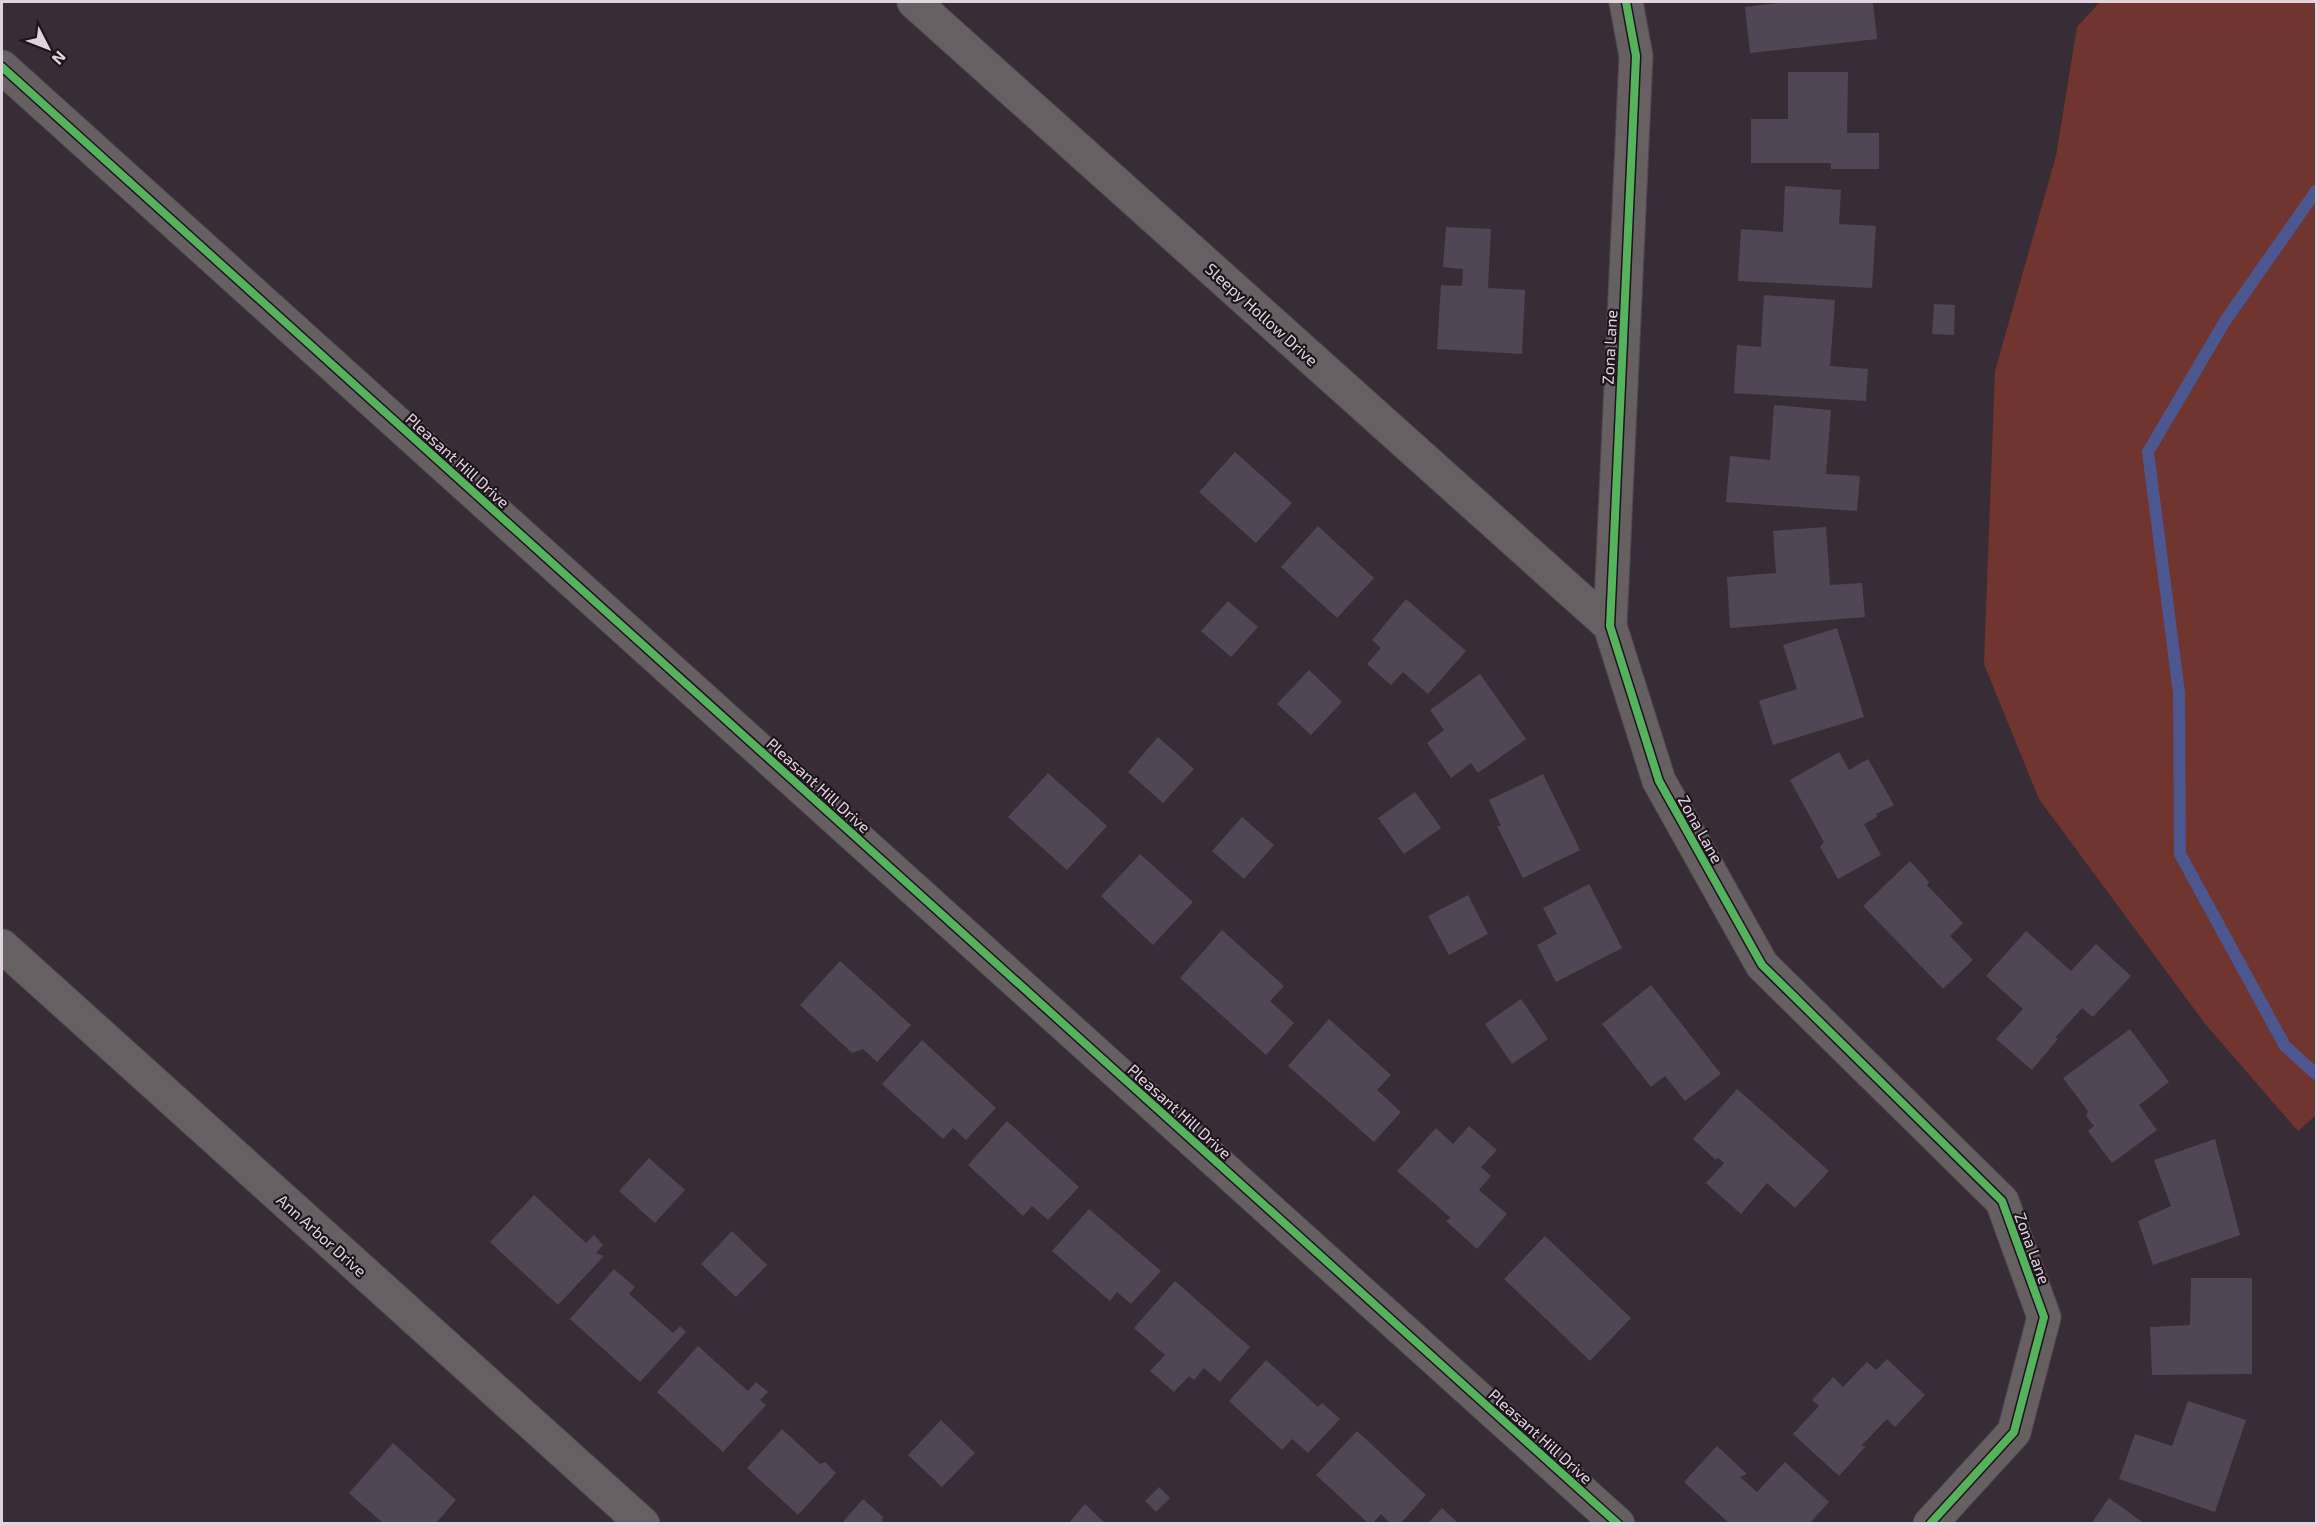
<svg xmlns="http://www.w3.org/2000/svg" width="2318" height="1525" font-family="'Exo 2',sans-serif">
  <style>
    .green { fill: #713530 }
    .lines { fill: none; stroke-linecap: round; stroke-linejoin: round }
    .stream { stroke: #4d578f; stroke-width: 12 }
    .building { fill: #504655 }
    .minor-casing { stroke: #524950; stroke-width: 35 }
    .minor { stroke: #666062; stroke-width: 33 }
    .cycleway-casing { stroke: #1e141c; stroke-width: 11 }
    .cycleway { stroke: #56b35d; stroke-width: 8 }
    .labels { text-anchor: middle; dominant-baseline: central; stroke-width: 4.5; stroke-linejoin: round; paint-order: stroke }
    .street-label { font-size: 16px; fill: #e2d4df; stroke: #1e141c }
  </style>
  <rect width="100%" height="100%" fill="#382d36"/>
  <path class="green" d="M 2100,2 L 2316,2 L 2316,1115 L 2298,1131 L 2206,1025 L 2039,799 L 1984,664 L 1995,371 L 2056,156 L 2077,27 Z"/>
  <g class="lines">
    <path class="stream" d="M 2316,191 L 2225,321 L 2148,452 L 2179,693 L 2180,854 L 2285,1046 L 2316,1074"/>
  </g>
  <path class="building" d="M 1778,2 L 1873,2 L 1877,39 L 1750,53 L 1745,7 L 1778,3 Z
    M 1788,72 L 1848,72 L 1847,133 L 1879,133 L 1879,169 L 1831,169 L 1831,163 L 1751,163 L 1751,119 L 1788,119 Z
    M 1785,186 L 1841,190 L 1839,224 L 1876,226 L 1872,288 L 1738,281 L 1741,229 L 1783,232 Z
    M 1446,227 L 1491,229 L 1488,288 L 1525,290 L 1522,354 L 1437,349 L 1441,285 L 1462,286 L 1463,269 L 1443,267 Z
    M 1764,295 L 1835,300 L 1830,366 L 1868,369 L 1866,401 L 1734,393 L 1737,345 L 1761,347 Z
    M 1934,304 L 1955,305 L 1954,335 L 1932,334 Z
    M 1774,405 L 1831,410 L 1826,474 L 1860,476 L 1857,511 L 1726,502 L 1730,456 L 1770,460 Z
    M 1235,452 L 1292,503 L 1256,543 L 1199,492 Z
    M 1318,526 L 1374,578 L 1337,618 L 1281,567 Z
    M 1826,527 L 1830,585 L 1862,583 L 1865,617 L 1730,628 L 1727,577 L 1776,573 L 1773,531 Z
    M 1406,599 L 1466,651 L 1428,694 L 1403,672 L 1391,685 L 1367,664 L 1381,648 L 1372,640 Z
    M 1228,601 L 1258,627 L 1231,657 L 1201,631 Z
    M 1837,628 L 1864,717 L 1773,745 L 1759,701 L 1797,689 L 1783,645 Z
    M 1309,670 L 1342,702 L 1311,735 L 1277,704 Z
    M 1480,674 L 1526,739 L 1478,773 L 1471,763 L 1451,778 L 1427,743 L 1444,730 L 1430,710 Z
    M 1158,737 L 1194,769 L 1163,803 L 1128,772 Z
    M 1839,752 L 1849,770 L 1868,759 L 1894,805 L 1876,814 L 1877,817 L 1864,824 L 1881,855 L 1838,879 L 1820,847 L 1824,842 L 1790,780 Z
    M 1048,773 L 1107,826 L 1067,870 L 1008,817 Z
    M 1543,774 L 1580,850 L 1523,878 L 1497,826 L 1501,826 L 1489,800 Z
    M 1415,792 L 1441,828 L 1404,854 L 1378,818 Z
    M 1242,817 L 1274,845 L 1244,879 L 1212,851 Z
    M 1140,854 L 1193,902 L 1153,945 L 1101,896 Z
    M 1910,861 L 1929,882 L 1927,885 L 1963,923 L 1950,936 L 1973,960 L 1943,989 L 1863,906 Z
    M 1589,884 L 1622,948 L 1556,982 L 1537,945 L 1557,934 L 1543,908 Z
    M 1468,895 L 1488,934 L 1449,955 L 1428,916 Z
    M 1222,930 L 1284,986 L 1270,1001 L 1294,1023 L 1266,1055 L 1180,978 Z
    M 2026,931 L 2071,971 L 2096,944 L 2131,976 L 2093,1017 L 2082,1008 L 2055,1038 L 2058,1039 L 2032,1070 L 1996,1039 L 2023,1009 L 1986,976 Z
    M 840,961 L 911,1025 L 877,1062 L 863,1049 L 852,1053 L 800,1005 Z
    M 1651,985 L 1721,1074 L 1685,1101 L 1665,1076 L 1651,1087 L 1602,1024 Z
    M 1521,999 L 1548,1039 L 1512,1064 L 1485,1024 Z
    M 1329,1019 L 1391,1075 L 1377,1090 L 1401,1112 L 1374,1142 L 1288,1066 Z
    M 2130,1029 L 2169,1082 L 2139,1105 L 2157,1130 L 2112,1163 L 2088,1131 L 2094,1126 L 2086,1116 L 2088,1111 L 2063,1078 Z
    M 922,1040 L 996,1108 L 966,1140 L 953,1128 L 943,1139 L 882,1084 Z
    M 1737,1089 L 1829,1171 L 1795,1208 L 1767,1183 L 1741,1214 L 1706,1183 L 1724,1163 L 1718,1158 L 1716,1160 L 1693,1139 Z
    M 1007,1121 L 1079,1187 L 1048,1220 L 1032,1206 L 1023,1216 L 968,1165 Z
    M 1469,1126 L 1497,1150 L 1481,1167 L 1491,1176 L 1479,1190 L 1507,1214 L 1477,1249 L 1446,1221 L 1451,1218 L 1397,1171 L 1436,1128 L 1453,1144 Z
    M 2215,1139 L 2240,1235 L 2153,1265 L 2138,1221 L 2171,1206 L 2154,1160 Z
    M 649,1158 L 685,1190 L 655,1223 L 619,1191 Z
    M 534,1195 L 586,1243 L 594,1235 L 603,1245 L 596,1253 L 604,1256 L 558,1305 L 490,1242 Z
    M 1089,1209 L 1161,1271 L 1131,1304 L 1117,1292 L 1110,1301 L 1052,1251 Z
    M 732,1231 L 767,1265 L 736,1297 L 701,1264 Z
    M 1545,1236 L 1631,1318 L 1590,1361 L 1504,1279 Z
    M 614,1269 L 635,1287 L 629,1294 L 673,1333 L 680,1326 L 686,1332 L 640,1382 L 570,1319 Z
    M 2191,1278 L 2252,1278 L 2252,1374 L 2152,1375 L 2150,1327 L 2190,1325 Z
    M 1175,1281 L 1250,1347 L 1220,1382 L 1204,1368 L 1194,1380 L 1189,1376 L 1174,1392 L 1150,1371 L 1165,1355 L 1134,1328 Z
    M 698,1346 L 748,1391 L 756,1382 L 768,1392 L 760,1400 L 766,1405 L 723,1452 L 657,1392 Z
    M 1887,1359 L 1925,1395 L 1895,1427 L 1887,1419 L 1861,1446 L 1866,1446 L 1839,1476 L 1793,1434 L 1819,1406 L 1812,1400 L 1833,1377 L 1843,1387 L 1867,1362 L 1876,1370 Z
    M 1266,1360 L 1318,1407 L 1322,1403 L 1340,1419 L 1308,1453 L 1292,1439 L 1282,1450 L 1229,1401 Z
    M 2188,1401 L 2246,1420 L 2215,1512 L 2119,1479 L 2135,1434 L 2172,1446 Z
    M 941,1420 L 975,1453 L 942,1487 L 908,1455 Z
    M 782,1429 L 820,1464 L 825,1462 L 836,1473 L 798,1515 L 747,1468 Z
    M 1357,1431 L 1426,1495 L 1400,1524 L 1391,1524 L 1381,1514 L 1372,1524 L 1369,1524 L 1316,1475 Z
    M 393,1443 L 456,1500 L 435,1524 L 384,1524 L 349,1493 Z
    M 1717,1446 L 1747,1474 L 1740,1477 L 1757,1492 L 1785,1462 L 1829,1502 L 1809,1524 L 1730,1524 L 1684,1482 Z
    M 1159,1487 L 1170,1498 L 1156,1512 L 1145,1501 Z
    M 2109,1498 L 2145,1524 L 2091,1524 Z
    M 863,1499 L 883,1517 L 882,1521 L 885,1524 L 841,1524 Z
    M 1085,1504 L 1106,1524 L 1068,1524 Z
    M 1442,1508 L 1459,1524 L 1427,1524 Z"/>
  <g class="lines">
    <defs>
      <path id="minor" d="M 914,2 L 1610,626
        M 1626,2 L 1636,56 L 1610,626 L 1659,781 L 1762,965 L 2002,1201 L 2044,1317 L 2014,1432 L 1930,1524
        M 2,67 L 1618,1524
        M 2,946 L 643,1524"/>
    </defs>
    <use href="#minor" class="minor-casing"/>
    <use href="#minor" class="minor"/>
    <defs>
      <path id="cycleway" d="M 1626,2 L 1636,56 L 1610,626 L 1659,781 L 1762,965 L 2002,1201 L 2044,1317 L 2014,1432 L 1930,1524
        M 2,67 L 1618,1524"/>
    </defs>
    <use href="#cycleway" class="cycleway-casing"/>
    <use href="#cycleway" class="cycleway"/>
  </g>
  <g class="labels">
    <g class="street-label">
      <text transform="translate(1262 314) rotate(42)">Sleepy Hollow Drive</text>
      <text transform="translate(1609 347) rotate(-87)">Zona Lane</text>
      <text transform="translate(458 460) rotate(42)">Pleasant Hill Drive</text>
      <text transform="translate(819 785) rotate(42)">Pleasant Hill Drive</text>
      <text transform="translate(1701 829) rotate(61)">Zona Lane</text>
      <text transform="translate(1180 1111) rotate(42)">Pleasant Hill Drive</text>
      <text transform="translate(322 1235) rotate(42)">Ann Arbor Drive</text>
      <text transform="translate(2033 1248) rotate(70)">Zona Lane</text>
      <text transform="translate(1541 1436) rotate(42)">Pleasant Hill Drive</text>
    </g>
  </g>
  <rect width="2318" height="1525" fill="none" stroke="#e2d4df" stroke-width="6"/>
  <g transform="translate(48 48) rotate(132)" stroke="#1e141c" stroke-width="4.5" paint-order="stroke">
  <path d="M0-4.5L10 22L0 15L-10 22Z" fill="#e2d4df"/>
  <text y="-9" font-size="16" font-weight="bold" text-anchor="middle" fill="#e2d4df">N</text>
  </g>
</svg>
